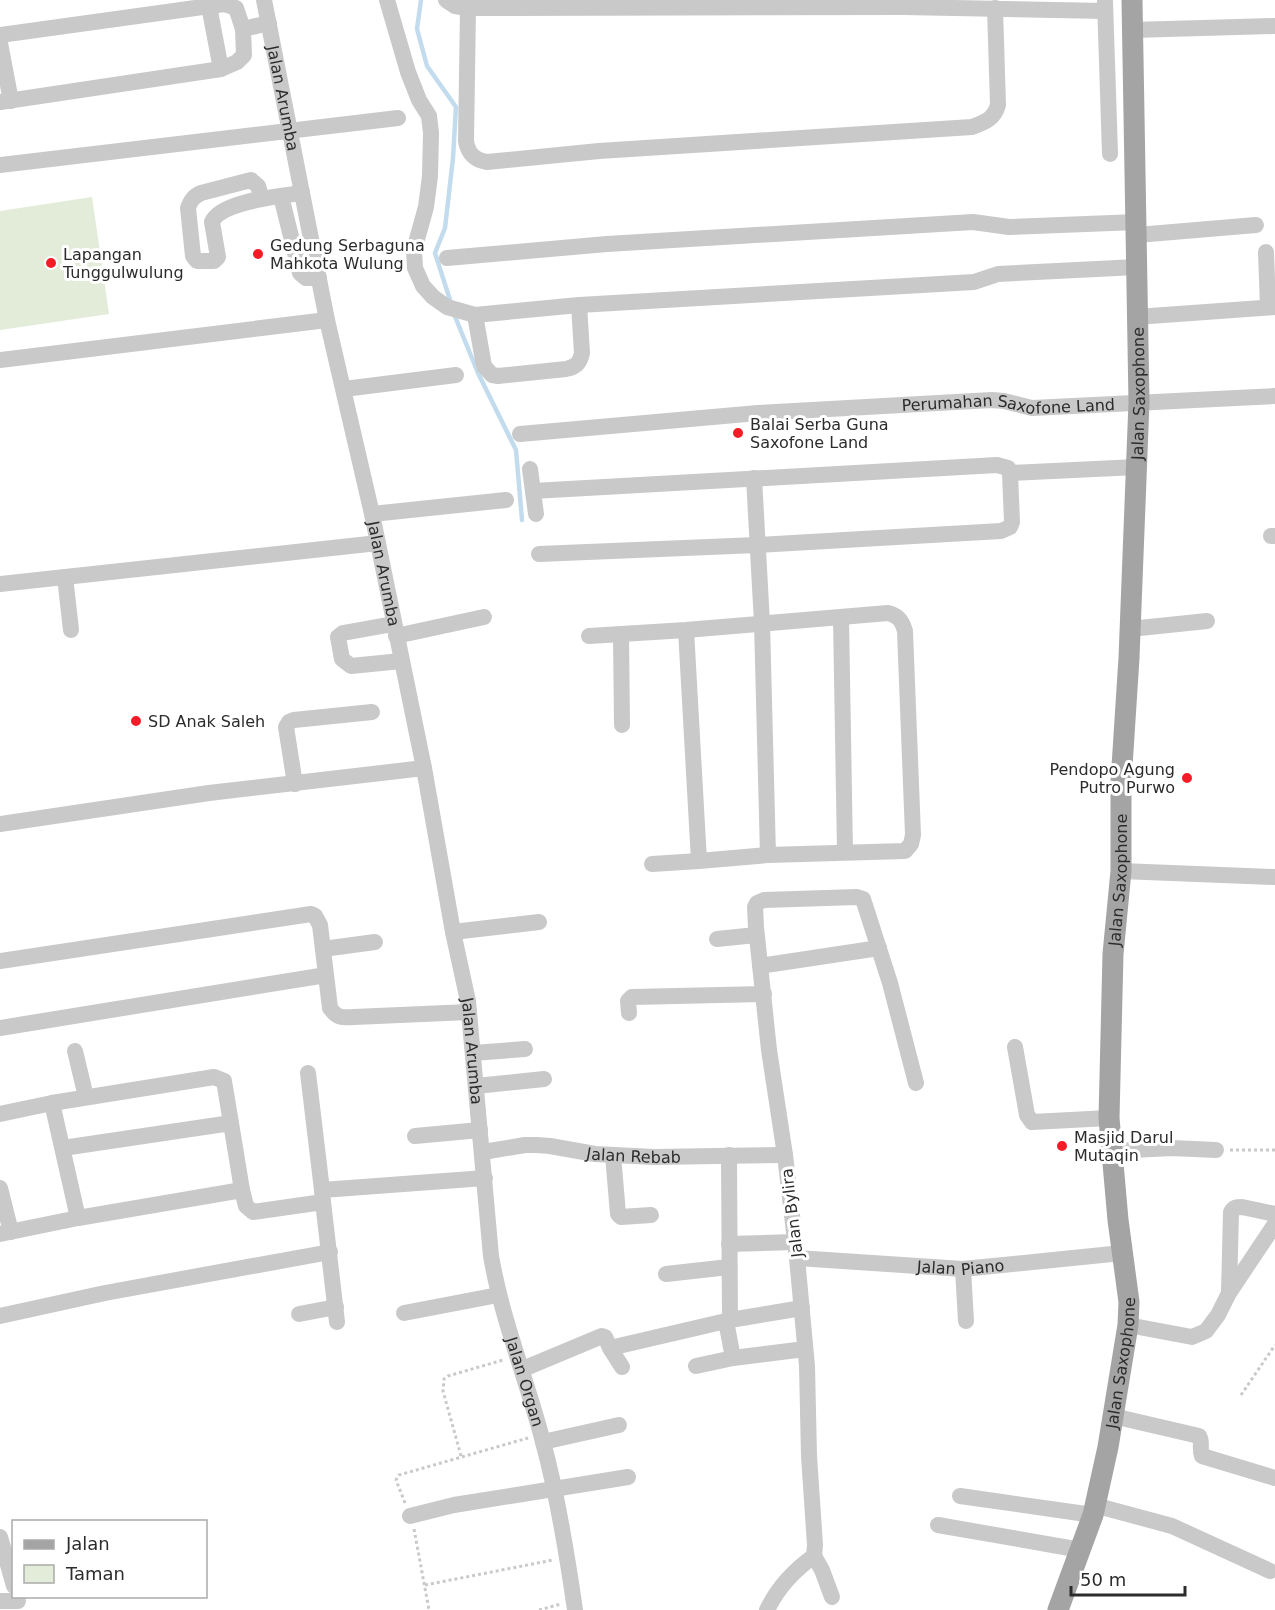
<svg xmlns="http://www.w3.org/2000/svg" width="1275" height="1610" font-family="'DejaVu Sans',sans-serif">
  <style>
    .green { fill: #e2ecd8 }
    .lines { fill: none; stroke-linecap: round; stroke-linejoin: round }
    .stream { stroke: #c2dcee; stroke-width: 4.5 }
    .path { stroke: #c9c9c9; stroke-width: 3; stroke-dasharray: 3 3; stroke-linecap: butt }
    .minor { stroke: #c9c9c9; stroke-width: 16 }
    .major { stroke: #a4a4a4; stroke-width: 21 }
    .poi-dot { fill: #f61c27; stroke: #fff; stroke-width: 2 }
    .labels { text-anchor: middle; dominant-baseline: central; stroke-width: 6; stroke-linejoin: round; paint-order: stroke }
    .street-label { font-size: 16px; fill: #2c2c2c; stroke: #fff }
    .poi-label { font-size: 16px; fill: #2c2c2c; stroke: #fff; text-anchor: start }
  </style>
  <rect width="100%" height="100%" fill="#fff"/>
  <path class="green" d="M 92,197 L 109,314 L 0,330 L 0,211 Z"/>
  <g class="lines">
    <path class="stream" d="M 421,0 L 417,29 L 427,66 L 456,107 L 453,158 L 445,228 L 435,253 L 451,303
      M 454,314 L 478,373 L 516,450 L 522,520"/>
    <path class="path" d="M 1230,1150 L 1275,1150
      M 1241,1395 L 1275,1345
      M 461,1456 L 443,1391 L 444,1379 L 448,1376 L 503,1360
      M 405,1503 L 396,1480 L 399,1475 L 528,1438
      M 414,1529 L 429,1610
      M 425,1585 L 553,1560
      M 539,1610 L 561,1604"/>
    <g class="minor">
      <path id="s1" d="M 264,0 L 327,320 L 372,514 L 424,768 L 453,932 L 468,1001 L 491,1256 C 502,1320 527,1380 543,1442 C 558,1497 567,1554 575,1610"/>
      <path d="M 387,0 L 408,72 L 419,100 L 429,116 L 431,133 L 430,176 L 426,207 L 414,250 L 415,268 L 423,286 L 433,297 L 447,307 L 475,315 L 579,305 L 974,282 L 998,274 L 1137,267"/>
      <path d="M 446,0 L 455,6 L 468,8 L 903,7 L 1105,11"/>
      <path d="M 1105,1 L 1110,154"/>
      <path d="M 209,6 L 221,69"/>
      <path d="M 468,8 L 466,141 C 468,153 474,160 487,162 L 599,151 L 972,127 C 985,122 994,119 998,105 L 995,8"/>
      <path d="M 1132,30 L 1275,26"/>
      <path d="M 0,35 L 224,4 L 236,8 L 243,29"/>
      <path d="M 0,43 L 11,101"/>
      <path d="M 0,102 L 221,69 L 237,62 L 244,55 L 243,29 L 269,23"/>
      <path d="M 0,165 L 398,118"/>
      <path d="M 281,196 L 300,273 L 306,278 L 319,278"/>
      <path d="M 262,199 L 258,186 L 251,180 L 201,193 C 193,197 191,200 188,208 L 193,256 L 197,261 L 214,261 L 218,257 L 212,222 C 221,201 281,196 302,193"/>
      <path d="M 1137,235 L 1256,225"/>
      <path d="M 1266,252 L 1268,307"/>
      <path d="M 447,258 L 607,244 L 973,222 L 1009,227 L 1137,222"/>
      <path d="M 475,315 L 484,366 L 492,375 L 498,376 L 566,369 C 576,367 580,363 582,353 L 579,305"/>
      <path d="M 1136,317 L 1275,307"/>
      <path d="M 0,360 L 327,320"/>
      <path d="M 344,389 L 456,375"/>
      <path id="s2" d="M 520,434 L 758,413 L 992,400 L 1004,401 L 1032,408 L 1275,396"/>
      <path d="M 530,469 L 536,514"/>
      <path d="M 1010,473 L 1137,467"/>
      <path d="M 754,478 L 762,623 L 768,855"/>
      <path d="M 533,491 L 997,465 L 1008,468 L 1010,473 L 1012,522 L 1010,527 L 1001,531 L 757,545 L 539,554"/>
      <path d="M 372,514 L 506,500"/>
      <path d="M 1271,536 L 1275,536"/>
      <path d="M 65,577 L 71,630"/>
      <path d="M 0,584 L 378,543"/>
      <path d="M 841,618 L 845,852"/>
      <path d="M 393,624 L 343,633 L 338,637 L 342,659 L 351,666 L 401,661"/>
      <path d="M 1130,629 L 1207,621"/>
      <path d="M 621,635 L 622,725"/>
      <path d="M 396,636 L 484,617"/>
      <path d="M 589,636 L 686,630 L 888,613 C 899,616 902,621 905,631 L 913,835 L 911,844 L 905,851 L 768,855 L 699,861 L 686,630"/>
      <path d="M 295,784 L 286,727 L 289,722 L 294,720 L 372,712"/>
      <path d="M 0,824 L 209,793 L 424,768"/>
      <path d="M 652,864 L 699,861"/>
      <path d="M 1121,871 L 1275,877"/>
      <path d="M 453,932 L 539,922"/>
      <path d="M 717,939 L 756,935"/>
      <path d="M 323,949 L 375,942"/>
      <path d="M 0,961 L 311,914 L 315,916 L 320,925 L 330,1008 C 337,1018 342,1018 354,1017 L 469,1012"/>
      <path d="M 760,966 L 879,948"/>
      <path d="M 629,1013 L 628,1001 L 632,997 L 764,994"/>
      <path d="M 0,1028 L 326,975"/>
      <path d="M 1015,1047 L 1027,1115 L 1032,1122 L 1109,1118"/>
      <path d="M 75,1051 L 86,1097"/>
      <path d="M 473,1053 L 525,1049"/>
      <path d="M 308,1073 L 322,1190"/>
      <path d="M 476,1086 L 544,1079"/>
      <path d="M 52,1103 L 78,1218"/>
      <path d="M 0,1114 L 52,1103 L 214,1077 L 224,1081 L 231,1123"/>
      <path d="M 415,1136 L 480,1130"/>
      <path d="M 63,1148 L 231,1123 L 242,1190 L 246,1206 L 253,1212 L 323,1202 L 322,1190 L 485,1178"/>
      <path d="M 1112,1151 L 1172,1148 L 1216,1150"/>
      <path id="s3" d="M 483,1152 L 525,1145 L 537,1145 L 550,1146 L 595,1154 L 654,1157 L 785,1155"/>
      <path d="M 613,1155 L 618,1214 L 621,1217 L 651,1215"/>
      <path d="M 729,1155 L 730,1320 L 726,1321 L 733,1358"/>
      <path d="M 0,1188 L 11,1232"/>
      <path d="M 323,1202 L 337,1322"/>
      <path d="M 0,1234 L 78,1218 L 242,1190"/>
      <path d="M 729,1244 L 795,1242"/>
      <path id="s4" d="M 797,1258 L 963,1269 L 1122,1253"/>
      <path d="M 963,1269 L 966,1321"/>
      <path d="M 666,1274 L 729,1267"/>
      <path d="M 1229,1292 L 1231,1212 C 1234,1207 1237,1207 1242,1207 L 1275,1214"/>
      <path d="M 404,1313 L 498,1295"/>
      <path d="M 299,1314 L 336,1307"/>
      <path d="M 0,1316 L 105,1293 L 330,1252"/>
      <path d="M 730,1320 L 802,1308"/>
      <path d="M 1128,1325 L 1192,1337 L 1206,1331 L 1218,1315 L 1229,1293 L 1275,1224"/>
      <path d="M 610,1348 L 622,1367"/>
      <path d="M 696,1366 L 733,1358 L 805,1349"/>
      <path d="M 523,1369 L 602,1336 L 605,1337 L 610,1348 L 726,1321"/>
      <path d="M 1113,1416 L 1199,1436 C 1203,1442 1199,1448 1202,1456 L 1275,1478"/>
      <path d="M 543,1442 L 619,1425"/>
      <path d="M 960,1496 L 1093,1515"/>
      <path d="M 1094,1505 L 1172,1526 L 1270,1571"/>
      <path d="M 410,1516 L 454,1505 L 628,1477"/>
      <path d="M 938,1525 L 1081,1550"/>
      <path d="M 0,1537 L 14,1586"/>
      <path d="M 814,1556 L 822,1570 L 832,1597"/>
      <path d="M 0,1601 L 18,1601"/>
      <path d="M 767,1610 C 778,1587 793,1571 814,1556 L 815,1545 L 809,1456 L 807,1366 L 797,1258 L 785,1155 L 769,1050 L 756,927 L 755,907 L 757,903 L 764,900 L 857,897 L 863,899 L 890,983 L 916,1083"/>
    </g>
    <path class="major" id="s5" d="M 1058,1610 L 1093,1515 L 1108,1447 L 1128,1325 L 1129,1302 L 1118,1220 L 1109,1118 L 1113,954 L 1121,871 L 1121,782 L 1129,658 L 1139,402 L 1132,0"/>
  </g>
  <g class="poi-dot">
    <circle cx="258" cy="254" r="6"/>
    <circle cx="51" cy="263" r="6"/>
    <circle cx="738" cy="433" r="6"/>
    <circle cx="136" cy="721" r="6"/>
    <circle cx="1187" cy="778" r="6"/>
    <circle cx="1062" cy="1146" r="6"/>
  </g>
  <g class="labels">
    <g class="street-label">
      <text stroke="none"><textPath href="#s1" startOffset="100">Jalan Arumba</textPath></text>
      <text stroke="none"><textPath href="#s5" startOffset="1228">Jalan Saxophone</textPath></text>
      <text stroke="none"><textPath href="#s2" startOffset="490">Perumahan Saxofone Land</textPath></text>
      <text stroke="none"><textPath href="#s1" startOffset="586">Jalan Arumba</textPath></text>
      <text stroke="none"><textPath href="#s5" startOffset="741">Jalan Saxophone</textPath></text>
      <text stroke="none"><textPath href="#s1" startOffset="1072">Jalan Arumba</textPath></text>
      <text stroke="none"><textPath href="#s3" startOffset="152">Jalan Rebab</textPath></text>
      <text transform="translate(792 1213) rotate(-97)">Jalan Bylira</text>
      <text stroke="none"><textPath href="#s4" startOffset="164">Jalan Piano</textPath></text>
      <text stroke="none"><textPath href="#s5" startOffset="256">Jalan Saxophone</textPath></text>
      <text stroke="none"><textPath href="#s1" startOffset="1408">Jalan Organ</textPath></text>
    </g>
    <g class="poi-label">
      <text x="270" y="245">Gedung Serbaguna<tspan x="270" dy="18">Mahkota Wulung</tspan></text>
      <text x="63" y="254">Lapangan<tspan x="63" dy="18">Tunggulwulung</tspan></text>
      <text x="750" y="424">Balai Serba Guna<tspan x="750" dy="18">Saxofone Land</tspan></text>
      <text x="148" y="721">SD Anak Saleh</text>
      <text x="1175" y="769" text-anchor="end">Pendopo Agung<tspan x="1175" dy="18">Putro Purwo</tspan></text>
      <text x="1074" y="1137">Masjid Darul<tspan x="1074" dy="18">Mutaqin</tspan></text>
    </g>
  </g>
  <rect x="12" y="1520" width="195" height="78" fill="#ffffff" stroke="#ababab" stroke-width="1.5"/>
  <rect x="24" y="1540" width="30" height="9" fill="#a4a4a4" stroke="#ababab" stroke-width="1.5"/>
  <text x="66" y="1550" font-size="18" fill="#2c2c2c">Jalan</text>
  <rect x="24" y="1565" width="30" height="18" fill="#e2ecd8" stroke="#ababab" stroke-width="1.5"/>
  <text x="66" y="1580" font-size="18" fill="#2c2c2c">Taman</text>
  <path d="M1071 1586v9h114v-9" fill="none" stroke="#2c2c2c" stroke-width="3"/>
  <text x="1080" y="1586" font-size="18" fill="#2c2c2c" stroke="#ffffff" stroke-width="4.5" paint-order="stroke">50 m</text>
</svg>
